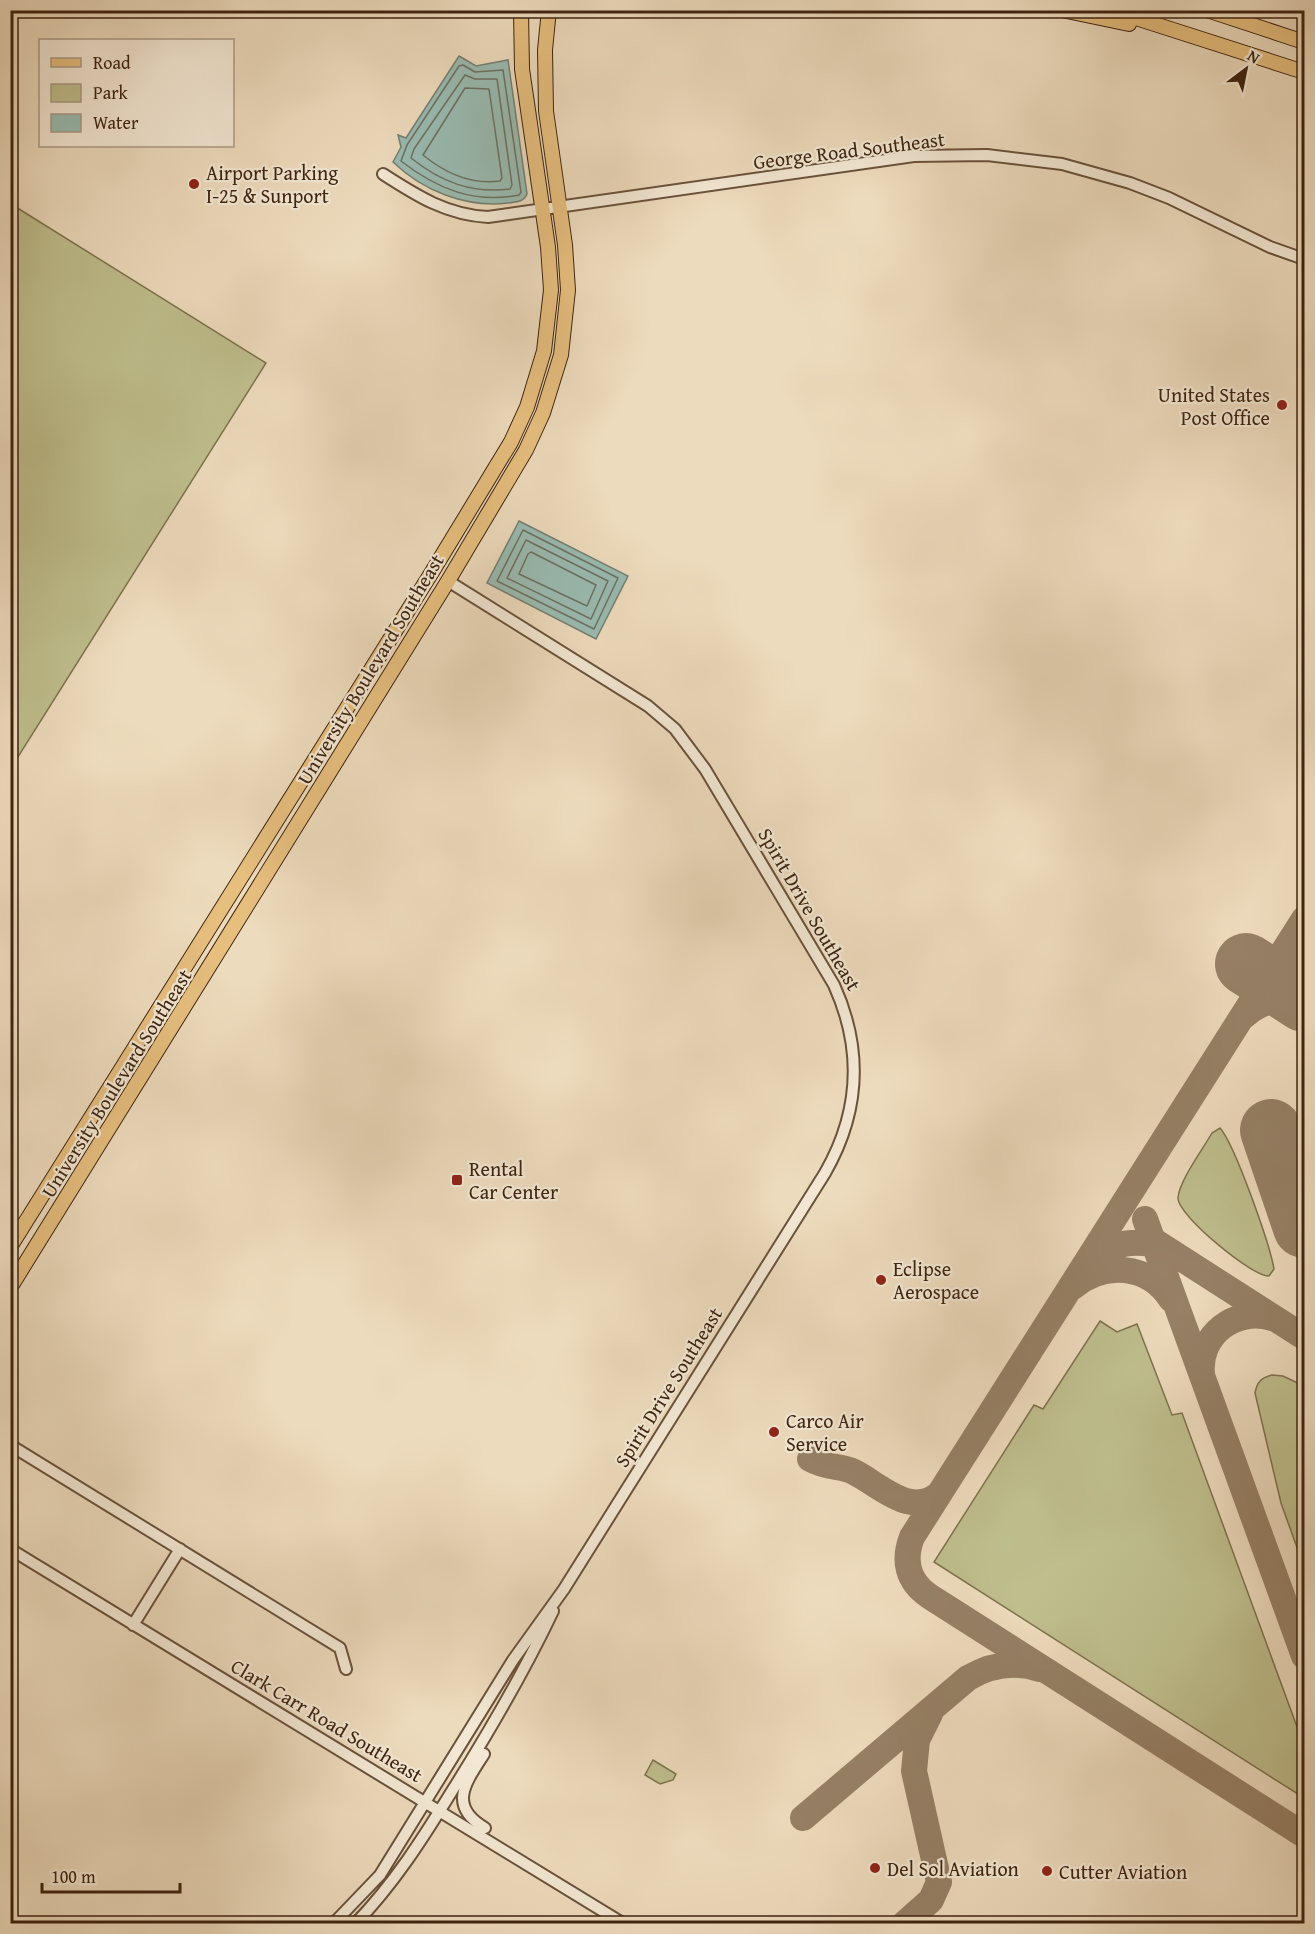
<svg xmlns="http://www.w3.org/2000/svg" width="1315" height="1934" font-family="'Gentium Book Plus',serif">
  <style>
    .green { fill: #bfbe8d; stroke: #7e714e; stroke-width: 1.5 }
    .water { fill: #99bbb2; stroke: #757f71; stroke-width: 1.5 }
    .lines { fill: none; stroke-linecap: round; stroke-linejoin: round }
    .shore { stroke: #6c7061; stroke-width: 1.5 }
    .taxiway { stroke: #968066; stroke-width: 26 }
    .runway { stroke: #968066; stroke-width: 62 }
    .minor-casing { stroke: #6a523b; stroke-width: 14 }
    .major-casing { stroke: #3e2410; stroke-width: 16 }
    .minor { stroke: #f3e8d4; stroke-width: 10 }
    .major { stroke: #e6be7e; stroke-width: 14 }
    .poi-dot { fill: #8f2418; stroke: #f3e8d4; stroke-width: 2 }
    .labels { text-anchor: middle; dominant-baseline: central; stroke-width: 4.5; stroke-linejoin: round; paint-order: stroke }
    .street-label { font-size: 20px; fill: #3e2410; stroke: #f3e8d4 }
    .poi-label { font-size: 20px; fill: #3e2410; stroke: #f3e8d4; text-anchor: start }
  </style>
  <rect width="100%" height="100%" fill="#eddbbd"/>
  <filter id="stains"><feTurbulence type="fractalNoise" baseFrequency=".00333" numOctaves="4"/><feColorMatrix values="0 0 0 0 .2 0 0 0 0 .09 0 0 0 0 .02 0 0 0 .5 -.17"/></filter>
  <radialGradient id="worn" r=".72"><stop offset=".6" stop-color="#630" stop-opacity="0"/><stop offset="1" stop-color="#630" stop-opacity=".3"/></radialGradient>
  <path class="green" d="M 11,204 L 266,363 L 11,768 Z
    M 1220,1128 C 1235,1145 1270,1245 1274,1269 L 1269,1276 C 1254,1278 1177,1215 1178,1198 C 1179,1181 1203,1149 1212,1133 Z
    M 1100,1321 L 1117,1332 L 1137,1324 L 1172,1415 L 1182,1413 L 1304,1746 L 1304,1798 L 934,1562 L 1034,1405 L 1043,1409 Z
    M 1272,1375 L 1283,1376 L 1304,1386 L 1304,1567 L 1281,1503 L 1255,1393 C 1257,1382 1261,1378 1272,1375 Z
    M 653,1760 L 676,1774 L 673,1780 L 660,1784 L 645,1775 Z"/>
  <path class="water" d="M 459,56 L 476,66 L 508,60 L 527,194 C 524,202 516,202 508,203 C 466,208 423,191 393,162 L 401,147 L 398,135 L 406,138 Z
    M 519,521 L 628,576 L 596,639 L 487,583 Z"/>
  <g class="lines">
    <path class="shore" d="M 463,65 L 475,72 L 503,70 L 521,192 L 519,195 C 474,204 437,189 401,161 L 407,145 L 459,66 Z
      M 465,75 L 475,79 L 497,79 L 512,185 L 510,189 C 472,194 441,182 411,158 L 414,149 Z
      M 465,88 L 489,89 L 502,178 L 500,181 C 471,185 445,173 423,155 Z
      M 523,530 L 618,578 L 594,629 L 497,581 Z
      M 526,540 L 608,581 L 591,619 L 507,578 Z
      M 531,552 L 596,585 L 587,606 L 519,574 L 528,554 Z"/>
    <path class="taxiway" d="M 1304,919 L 912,1537 C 903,1560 907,1581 929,1596 L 1304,1835
      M 1297,935 L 1294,962 L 1304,992
      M 1244,1016 C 1262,1000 1281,996 1304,1004
      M 1145,1219 L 1304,1656
      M 1148,1237 L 1304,1337
      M 1090,1261 C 1111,1242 1138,1238 1165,1248
      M 1073,1287 C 1104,1261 1148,1264 1171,1299
      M 1202,1374 C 1198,1335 1235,1307 1272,1318
      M 810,1459 C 828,1469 840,1465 854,1472 C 880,1485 912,1519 940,1493
      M 803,1818 L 968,1678 C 990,1665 1015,1661 1040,1669
      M 904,1924 L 931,1900 L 939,1882 L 914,1771 L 917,1740 L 930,1714"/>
    <path class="runway" d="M 1246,964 L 1304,1001
      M 1271,1130 L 1304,1227"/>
    <defs>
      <path id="minor" d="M 383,174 C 417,196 447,215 488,217 L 914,156 L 987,155 L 1062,164 L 1130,183 L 1169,198 L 1270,247 L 1304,259
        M 10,1445 L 340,1648 L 346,1669
        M 10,1549 L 624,1924
        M 133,1625 L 180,1549
        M 484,1754 C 466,1782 447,1806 485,1828
        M 333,1924 L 380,1875 L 513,1660 L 564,1589 L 825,1173 C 860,1112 863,1049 834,985 L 705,769 L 675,729 L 648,706 L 448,581
        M 355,1924 C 394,1884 423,1838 452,1791 C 489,1732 523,1674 553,1611"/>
      <path id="major" d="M 1062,10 L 1129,24
        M 1111,10 L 1304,72
        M 1207,10 L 1304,42
        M 10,1247 L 432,572 L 511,442 L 527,407 L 544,351 L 551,290 L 548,247 L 522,69 L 521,10
        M 10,1288 L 448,581 L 526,450 L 543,413 L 561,355 L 568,290 L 565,245 L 546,111 L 545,50 L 549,10"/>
    </defs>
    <use href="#minor" class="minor-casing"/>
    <use href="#major" class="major-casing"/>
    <use href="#minor" class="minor"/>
    <use href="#major" class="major"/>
  </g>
  <g class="poi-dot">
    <circle cx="194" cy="184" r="6"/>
    <circle cx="1282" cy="405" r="6"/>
    <rect x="451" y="1174" width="12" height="12" rx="3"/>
    <circle cx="881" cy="1280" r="6"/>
    <circle cx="774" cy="1432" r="6"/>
    <circle cx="875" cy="1868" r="6"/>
    <circle cx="1047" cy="1871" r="6"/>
  </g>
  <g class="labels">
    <g class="street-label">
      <text transform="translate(849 150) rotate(-7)">George Road Southeast</text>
      <text transform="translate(370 669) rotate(-59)">University Boulevard Southeast</text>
      <text transform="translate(810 909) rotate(60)">Spirit Drive Southeast</text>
      <text transform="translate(116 1083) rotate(-58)">University Boulevard Southeast</text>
      <text transform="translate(668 1387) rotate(-58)">Spirit Drive Southeast</text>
      <text transform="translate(327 1720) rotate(31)">Clark Carr Road Southeast</text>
    </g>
    <g class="poi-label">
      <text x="206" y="172">Airport Parking<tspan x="206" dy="23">I-25 &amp; Sunport</tspan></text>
      <text x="1270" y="394" text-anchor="end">United States<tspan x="1270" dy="23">Post Office</tspan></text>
      <text x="469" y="1168">Rental<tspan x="469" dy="23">Car Center</tspan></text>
      <text x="893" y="1268">Eclipse<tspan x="893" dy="23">Aerospace</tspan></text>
      <text x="786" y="1420">Carco Air<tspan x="786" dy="23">Service</tspan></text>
      <text x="887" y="1868">Del Sol Aviation</text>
      <text x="1059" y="1871">Cutter Aviation</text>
    </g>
  </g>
  <rect width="1315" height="1934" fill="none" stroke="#eddbbd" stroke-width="36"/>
  <rect x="12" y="12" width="1291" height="1910" fill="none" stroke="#3e2410" stroke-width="3"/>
  <rect x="18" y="18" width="1279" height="1898" fill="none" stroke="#3e2410" stroke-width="1.5"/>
  <rect x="39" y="39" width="195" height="108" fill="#f3e8d4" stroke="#ab9a86" stroke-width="1.5"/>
  <rect x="51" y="58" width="30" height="9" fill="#e6be7e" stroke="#ab9a86" stroke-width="1.5"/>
  <text x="93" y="69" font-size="18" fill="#3e2410">Road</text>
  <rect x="51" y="84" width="30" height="18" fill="#bfbe8d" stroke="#ab9a86" stroke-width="1.5"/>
  <text x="93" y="99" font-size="18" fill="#3e2410">Park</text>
  <rect x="51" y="114" width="30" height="18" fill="#99bbb2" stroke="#ab9a86" stroke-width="1.5"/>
  <text x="93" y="129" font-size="18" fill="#3e2410">Water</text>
  <g transform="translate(1246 69) rotate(32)" stroke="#f3e8d4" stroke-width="4.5" paint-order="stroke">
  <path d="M0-4.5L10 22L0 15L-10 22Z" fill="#3e2410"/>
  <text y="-9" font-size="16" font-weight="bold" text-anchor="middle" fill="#3e2410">N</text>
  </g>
  <path d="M42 1883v9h138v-9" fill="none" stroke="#3e2410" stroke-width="3"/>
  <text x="51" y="1883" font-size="18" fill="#3e2410" stroke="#f3e8d4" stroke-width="4.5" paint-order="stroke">100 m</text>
  <rect width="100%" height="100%" filter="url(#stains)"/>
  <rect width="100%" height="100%" fill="url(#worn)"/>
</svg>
